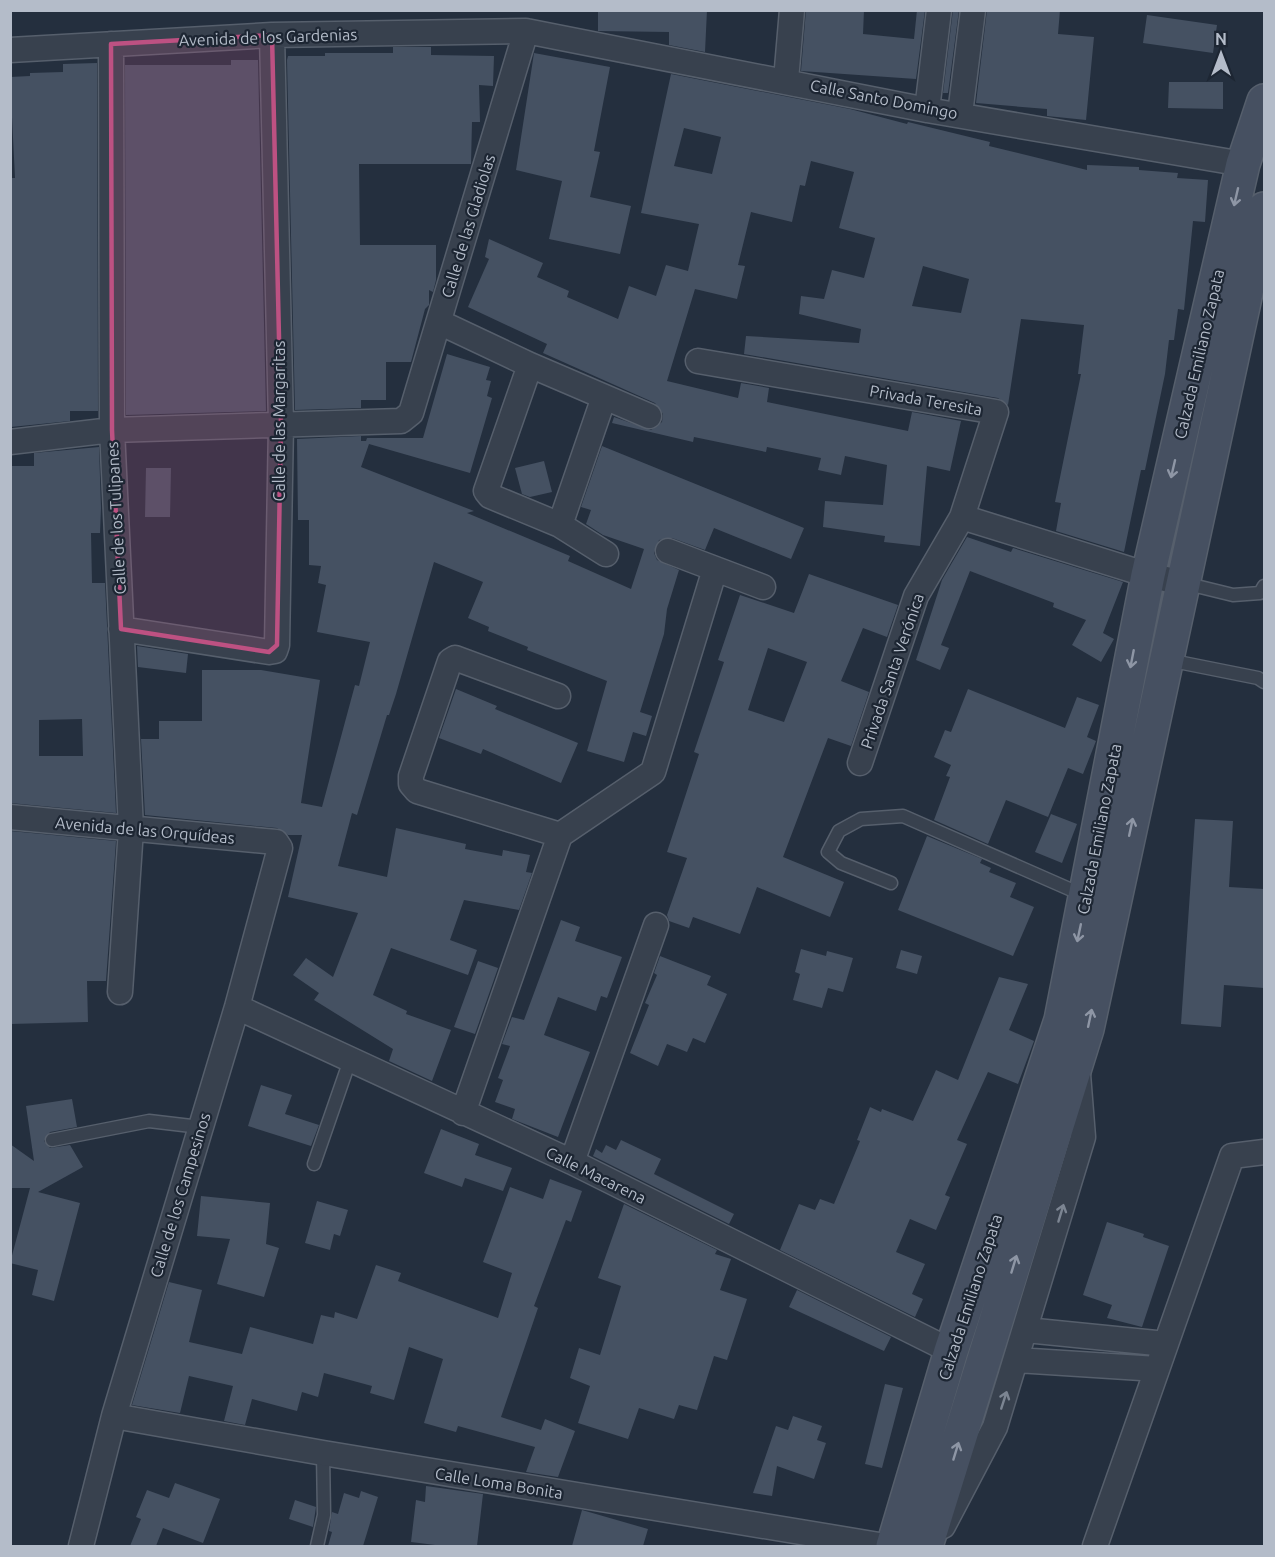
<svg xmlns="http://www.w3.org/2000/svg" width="1275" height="1557" font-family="Ubuntu,sans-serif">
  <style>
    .building { fill: #455162; fill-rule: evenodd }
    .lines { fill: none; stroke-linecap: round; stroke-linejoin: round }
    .service-casing { stroke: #565f6c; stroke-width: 15 }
    .minor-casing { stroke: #565f6c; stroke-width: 27 }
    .secondary-casing { stroke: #565f6c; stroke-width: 36 }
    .service { stroke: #38414e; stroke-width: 12 }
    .minor { stroke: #38414e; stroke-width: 24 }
    .secondary { stroke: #465061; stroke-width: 33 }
    .oneway { stroke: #8e96a5 }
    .oneway2 { stroke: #7c8592 }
    .marked { fill: #bd5182; fill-opacity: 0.2; stroke: #bd5182; stroke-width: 4.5; stroke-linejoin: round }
    .labels { text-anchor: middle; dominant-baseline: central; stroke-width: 4.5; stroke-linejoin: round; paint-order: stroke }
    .street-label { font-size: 16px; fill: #b4bcc9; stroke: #1d2633 }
  </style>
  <rect width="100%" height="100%" fill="#242f3e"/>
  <path class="building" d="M 598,10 L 707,10 L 705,52 L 669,45 L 669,32 L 598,31 Z
    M 806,10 L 864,10 L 863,34 L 914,39 L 917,10 L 925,10 L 916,79 L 801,71 Z
    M 953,10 L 959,10 L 948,93 L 943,93 Z
    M 987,10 L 1060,10 L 1058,34 L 1094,37 L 1086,120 L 1047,116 L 1047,109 L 976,103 Z
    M 1147,15 L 1217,25 L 1213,53 L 1143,43 Z
    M 393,47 L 431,47 L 431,55 L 494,56 L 493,86 L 479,85 L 480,122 L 472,122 L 471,164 L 359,164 L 360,245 L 436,245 L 436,280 L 433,292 L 429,290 L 429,305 L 425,309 L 411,362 L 386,362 L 386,400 L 361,400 L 361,408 L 295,410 L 287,60 L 288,56 L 325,56 L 325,53 L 393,53 Z
    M 534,53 L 610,67 L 594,151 L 600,152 L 590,197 L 631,206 L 620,254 L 549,239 L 562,181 L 516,170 Z
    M 231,60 L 258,60 L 266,411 L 126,415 L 125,65 L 231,65 Z
    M 97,63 L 98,411 L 70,411 L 70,421 L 11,427 L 10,178 L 15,178 L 10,77 L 30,76 L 30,73 L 63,72 L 63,64 Z
    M 671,74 L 850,109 L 907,124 L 908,122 L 990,142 L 989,146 L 1087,170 L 1087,165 L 1139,167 L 1139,170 L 1178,173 L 1177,178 L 1208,180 L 1205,222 L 1193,221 L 1184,310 L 1178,309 L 1174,340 L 1169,340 L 1165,374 L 1145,470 L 1141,470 L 1124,552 L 1056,531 L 1061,503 L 1055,502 L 1081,374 L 1078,374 L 1084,325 L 1021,319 L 1008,405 L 998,398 L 744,354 L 746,336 L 859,343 L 861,329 L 799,314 L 801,296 L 824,299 L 832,270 L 864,278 L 875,238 L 839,228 L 854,172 L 811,161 L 805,186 L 800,185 L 792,222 L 751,212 L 738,265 L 745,266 L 737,299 L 695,289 L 667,381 L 738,398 L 741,383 L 769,388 L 767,402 L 908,431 L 912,412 L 961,421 L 950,471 L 927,466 L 920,546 L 884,542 L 885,536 L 823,527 L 825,501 L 883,505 L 887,465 L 845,456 L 841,475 L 818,470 L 821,458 L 767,447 L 766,452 L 694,437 L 693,442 L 612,423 L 614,417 L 651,430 L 662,422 L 663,414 L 655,403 L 543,353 L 547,344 L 468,307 L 489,259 L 485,257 L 489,239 L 543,263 L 537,277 L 569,291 L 567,297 L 618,319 L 629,286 L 656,296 L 666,265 L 688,271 L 699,224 L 641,213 ZM 684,128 L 721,137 L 712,174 L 674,166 ZM 923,266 L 969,279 L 961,313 L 912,306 Z
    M 1169,82 L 1223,82 L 1223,109 L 1168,108 Z
    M 447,354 L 490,367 L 486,380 L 491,381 L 487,396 L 492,398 L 470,473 L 369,444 L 361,467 L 474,511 L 467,513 L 570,556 L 568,561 L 631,589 L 644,549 L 603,535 L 586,524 L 591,510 L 581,507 L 602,446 L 804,528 L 791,559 L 714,528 L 705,550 L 672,538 L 659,540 L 654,553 L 657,560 L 679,570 L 667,609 L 664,634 L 640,712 L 652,716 L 646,736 L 633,732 L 624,762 L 587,751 L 607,681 L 527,650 L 528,647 L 488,631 L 489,627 L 468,618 L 483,582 L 434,562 L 396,694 L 389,715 L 387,715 L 357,815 L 352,813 L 338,866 L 387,877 L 396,828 L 466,844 L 465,849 L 502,856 L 503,850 L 530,855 L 526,872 L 532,873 L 519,910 L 464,900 L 450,940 L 477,950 L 468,975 L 391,948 L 373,995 L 407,1011 L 406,1014 L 451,1030 L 432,1081 L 389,1061 L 393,1049 L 314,1000 L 319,993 L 293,975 L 306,958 L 333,977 L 358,913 L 288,897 L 302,835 L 288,835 L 277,828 L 145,815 L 141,739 L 159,739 L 159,721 L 202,721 L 202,670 L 261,670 L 320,680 L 301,803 L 322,807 L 355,685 L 359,686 L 370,642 L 317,632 L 326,585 L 318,583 L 321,566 L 309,565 L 309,520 L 298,520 L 297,439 L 361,436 L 361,441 L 366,441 L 367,438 L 423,438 Z
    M 99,447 L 101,508 L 100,533 L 91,533 L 92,583 L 105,583 L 116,813 L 10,803 L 10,466 L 34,466 L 34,453 ZM 82,719 L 83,756 L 39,756 L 39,720 Z
    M 544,461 L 552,492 L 530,497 L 522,494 L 515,468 Z
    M 146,468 L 171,468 L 170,517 L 145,517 Z
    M 967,537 L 1011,552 L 1013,548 L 1123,582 L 1103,633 L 1114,639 L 1101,662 L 1072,645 L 1086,620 L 1053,607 L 1054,603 L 970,571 L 941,645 L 949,648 L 940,670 L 916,660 L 942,580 Z
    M 809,574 L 898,605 L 887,637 L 863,628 L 841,681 L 869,692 L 851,746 L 828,738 L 783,857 L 844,882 L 830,917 L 757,887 L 740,934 L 693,917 L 689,928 L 669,921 L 667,915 L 687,858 L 667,852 L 699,754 L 694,752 L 724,662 L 718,660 L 740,595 L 794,613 ZM 768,648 L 807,662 L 784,722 L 748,710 Z
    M 137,646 L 188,654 L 186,673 L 138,667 Z
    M 456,689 L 497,706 L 495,709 L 578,743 L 561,783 L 483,749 L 481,754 L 439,738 Z
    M 968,689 L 1065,728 L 1077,697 L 1099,705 L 1087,737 L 1096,741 L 1083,774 L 1068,768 L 1048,817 L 1006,800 L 988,844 L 934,820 L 950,777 L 946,776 L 951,765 L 934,757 L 945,730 L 951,732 Z
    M 1051,814 L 1077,824 L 1062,863 L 1035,852 Z
    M 1195,819 L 1233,821 L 1229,887 L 1264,889 L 1264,988 L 1224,985 L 1221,1027 L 1181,1024 Z
    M 10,831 L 116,841 L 106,981 L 87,981 L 88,1022 L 10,1024 Z
    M 927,836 L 982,859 L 980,863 L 991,868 L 989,872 L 1016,883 L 1010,897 L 1034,907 L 1013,956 L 898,910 Z
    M 561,920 L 580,927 L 575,941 L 622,957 L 607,998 L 601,996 L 596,1011 L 558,997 L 544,1035 L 590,1052 L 558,1137 L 512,1119 L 515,1109 L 495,1102 L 503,1080 L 498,1078 L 510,1046 L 502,1044 L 512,1017 L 524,1020 Z
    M 801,949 L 826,956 L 827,951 L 853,958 L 843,992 L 828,988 L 822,1008 L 793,1000 L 800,974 L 795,972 Z
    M 901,950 L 922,956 L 917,974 L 896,968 Z
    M 660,956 L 711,976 L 707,985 L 727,994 L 705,1043 L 693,1038 L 687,1052 L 667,1044 L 658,1066 L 630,1053 L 649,1005 L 645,1003 L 657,975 L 654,973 Z
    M 478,961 L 498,968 L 475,1034 L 454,1027 Z
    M 999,977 L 1028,984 L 1009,1030 L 1034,1041 L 1018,1084 L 988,1072 L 957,1140 L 967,1144 L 945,1195 L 950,1197 L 936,1230 L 910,1219 L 896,1252 L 925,1264 L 912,1294 L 923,1299 L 915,1317 L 780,1250 L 799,1204 L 815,1210 L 820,1199 L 834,1204 L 860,1141 L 857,1140 L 870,1107 L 881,1112 L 882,1109 L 913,1121 L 936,1070 L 958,1080 Z
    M 261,1085 L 292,1095 L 285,1114 L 319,1125 L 311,1146 L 248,1126 Z
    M 72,1099 L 77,1127 L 50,1132 L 44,1141 L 50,1148 L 70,1145 L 83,1167 L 38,1192 L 80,1203 L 54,1301 L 32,1295 L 38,1270 L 10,1263 L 30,1188 L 10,1188 L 10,1144 L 34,1161 L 26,1106 Z
    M 441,1129 L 479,1144 L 475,1155 L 512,1168 L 503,1191 L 465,1178 L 462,1187 L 424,1173 Z
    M 621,1140 L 661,1159 L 654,1174 L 734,1214 L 729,1224 L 593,1156 L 596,1149 L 602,1153 L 606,1145 L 616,1150 Z
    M 550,1179 L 582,1191 L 571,1222 L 566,1220 L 534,1306 L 538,1308 L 501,1417 L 541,1430 L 545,1419 L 575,1431 L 558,1477 L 526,1472 L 535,1447 L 458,1426 L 456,1432 L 424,1423 L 443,1359 L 409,1347 L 394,1400 L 370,1393 L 372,1386 L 324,1373 L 318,1397 L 302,1392 L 297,1411 L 252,1399 L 245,1425 L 224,1421 L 233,1386 L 189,1376 L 180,1413 L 132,1405 L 169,1282 L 202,1290 L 189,1342 L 242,1354 L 250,1327 L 313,1344 L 321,1315 L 334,1318 L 335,1312 L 357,1319 L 376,1265 L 401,1273 L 398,1281 L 498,1318 L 512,1273 L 483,1262 L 510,1187 L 543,1199 Z
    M 201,1196 L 270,1203 L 266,1244 L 279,1248 L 264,1297 L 217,1284 L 230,1239 L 197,1236 Z
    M 317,1201 L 348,1210 L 340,1236 L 334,1234 L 330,1250 L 305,1243 Z
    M 624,1204 L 717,1250 L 715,1254 L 731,1259 L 720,1290 L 747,1299 L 727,1360 L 714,1356 L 697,1410 L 679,1405 L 674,1419 L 639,1408 L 628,1439 L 578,1423 L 590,1386 L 570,1378 L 579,1348 L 600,1355 L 621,1286 L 598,1278 Z
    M 1107,1222 L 1144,1234 L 1143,1237 L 1169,1246 L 1142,1327 L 1107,1318 L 1112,1305 L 1083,1295 Z
    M 797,1290 L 891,1337 L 884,1351 L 789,1307 Z
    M 885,1384 L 903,1388 L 882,1468 L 865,1464 Z
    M 793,1416 L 822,1426 L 817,1440 L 826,1443 L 814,1479 L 777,1466 L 772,1496 L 753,1493 L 776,1426 L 788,1430 Z
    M 175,1483 L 220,1499 L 203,1543 L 163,1528 L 156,1546 L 130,1546 L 141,1519 L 136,1517 L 147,1490 L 169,1498 Z
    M 426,1486 L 483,1494 L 477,1546 L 443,1546 L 411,1542 L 416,1500 L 425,1502 Z
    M 361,1491 L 378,1497 L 363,1546 L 328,1546 L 332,1532 L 329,1531 L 332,1512 L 338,1514 L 344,1493 L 359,1498 Z
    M 295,1500 L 316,1507 L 313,1527 L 289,1519 Z
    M 582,1510 L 648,1529 L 643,1546 L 572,1546 Z"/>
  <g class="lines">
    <defs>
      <path id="service" d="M 1184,583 L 1233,595 L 1260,593 L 1264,586
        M 1168,660 L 1258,678 L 1264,682
        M 891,883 L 841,863 L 828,852 L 839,831 L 861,819 L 903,816 L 1083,895
        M 52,1140 L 149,1121 L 200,1127
        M 314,1164 L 350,1060
        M 317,1546 L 324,1515 L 323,1453"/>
      <path id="minor" d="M 111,44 L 112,430 L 131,829 L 120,992
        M 10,50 L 272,35 L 526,31 L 927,110 L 1243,164
        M 786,80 L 792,10
        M 927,110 L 939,10
        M 960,114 L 973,10
        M 439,322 L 530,365 L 649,416
        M 698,361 L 996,412 L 962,517 L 916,596 L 860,763
        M 530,365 L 486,491 L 490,496 L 560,525 L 606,554
        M 10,442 L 112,430 L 401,421 L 411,413 L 526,31
        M 962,517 L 1148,575 L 1183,583
        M 560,525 L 604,397
        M 668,551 L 763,587
        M 121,629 L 269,652 L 275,651 L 277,645 L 281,424 L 272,35
        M 558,696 L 455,658 L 450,661 L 411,776 L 411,784 L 417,791 L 560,835
        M 10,817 L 276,842 L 280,848 L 237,1007 L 114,1416 L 81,1546
        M 237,1007 L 572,1162 L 951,1351
        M 463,1113 L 560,835 L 653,772 L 715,569
        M 572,1162 L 656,925
        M 1026,1330 L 1166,1344
        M 1016,1360 L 1157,1369
        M 114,1416 L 323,1453 L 885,1546
        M 943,1526 L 995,1427 L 1083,1137 L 1078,1074
        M 1095,1546 L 1232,1156 L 1264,1152"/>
      <path id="secondary" d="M 893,1546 L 951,1351 L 1061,1020 L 1148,575 L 1243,164 L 1264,101
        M 926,1546 L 1087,1029 L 1264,209"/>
    </defs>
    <use href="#service" class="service-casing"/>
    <use href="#minor" class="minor-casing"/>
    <use href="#secondary" class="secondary-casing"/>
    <use href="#service" class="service"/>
    <use href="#minor" class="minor"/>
    <use href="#secondary" class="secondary"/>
  </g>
  <defs><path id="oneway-shaft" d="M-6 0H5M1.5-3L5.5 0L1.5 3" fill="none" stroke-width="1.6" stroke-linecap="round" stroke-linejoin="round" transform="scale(1.5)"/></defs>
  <g class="oneway">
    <use href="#oneway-shaft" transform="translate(1236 197) rotate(103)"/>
    <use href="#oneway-shaft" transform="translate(1173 469) rotate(103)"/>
    <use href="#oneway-shaft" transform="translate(1132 659) rotate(101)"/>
    <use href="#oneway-shaft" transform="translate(1131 827) rotate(-78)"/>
    <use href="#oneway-shaft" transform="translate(1079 933) rotate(102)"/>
    <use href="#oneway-shaft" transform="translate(1090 1018) rotate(-78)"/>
    <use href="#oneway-shaft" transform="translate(1014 1264) rotate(-73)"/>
    <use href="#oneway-shaft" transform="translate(956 1451) rotate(-73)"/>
  </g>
  <g class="oneway2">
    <use href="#oneway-shaft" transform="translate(1061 1213) rotate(-73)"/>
    <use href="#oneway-shaft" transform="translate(1004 1400) rotate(-72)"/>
  </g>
  <path class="marked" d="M 272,35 L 281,424 L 277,645 L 269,652 L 121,629 L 112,430 L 111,44 Z"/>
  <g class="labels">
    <g class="street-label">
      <text transform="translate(268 37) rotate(-2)">Avenida de los Gardenias</text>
      <text transform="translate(884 99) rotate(11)">Calle Santo Domingo</text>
      <text transform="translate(468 226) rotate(-73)">Calle de las Gladiolas</text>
      <text transform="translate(1199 354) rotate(-77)">Calzada Emiliano Zapata</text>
      <text transform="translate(926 400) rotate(10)">Privada Teresita</text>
      <text transform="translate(279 421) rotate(-90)">Calle de las Margaritas</text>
      <text transform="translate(116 518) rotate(-93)">Calle de los Tulipanes</text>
      <text transform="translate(892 671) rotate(-71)">Privada Santa Verónica</text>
      <text transform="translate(1099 829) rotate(-79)">Calzada Emiliano Zapata</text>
      <text transform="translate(145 830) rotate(5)">Avenida de las Orquídeas</text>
      <text transform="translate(596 1175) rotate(26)">Calle Macarena</text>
      <text transform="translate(180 1195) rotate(-73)">Calle de los Campesinos</text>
      <text transform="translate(970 1297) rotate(-72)">Calzada Emiliano Zapata</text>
      <text transform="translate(499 1483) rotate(9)">Calle Loma Bonita</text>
    </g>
  </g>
  <rect width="1275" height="1557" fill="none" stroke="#b4bcc9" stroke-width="24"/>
  <g transform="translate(1221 54)" stroke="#1d2633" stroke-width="4.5" paint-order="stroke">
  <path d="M0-4.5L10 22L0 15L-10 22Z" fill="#b4bcc9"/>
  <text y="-9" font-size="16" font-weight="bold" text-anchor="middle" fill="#b4bcc9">N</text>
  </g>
</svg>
